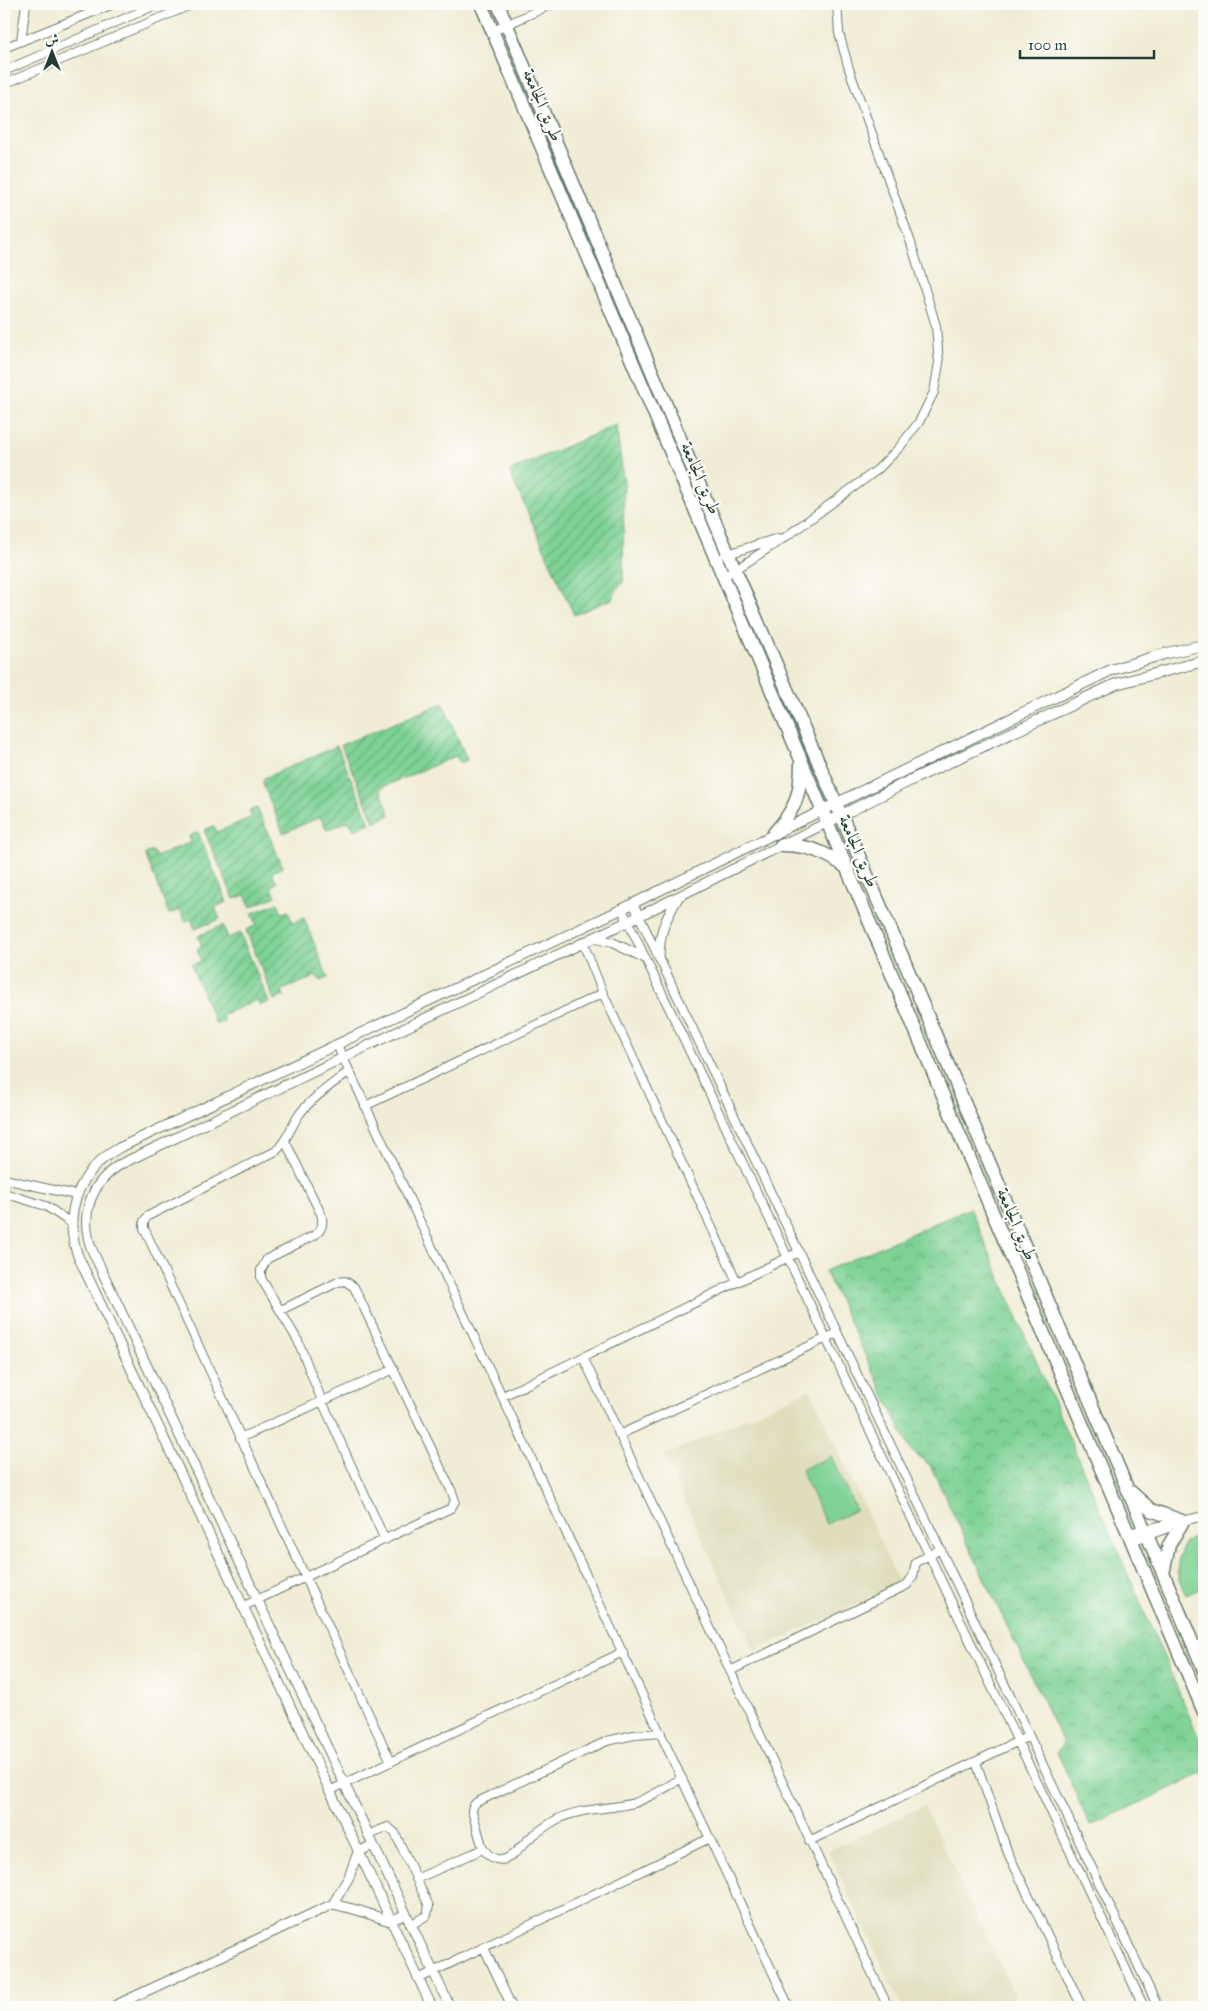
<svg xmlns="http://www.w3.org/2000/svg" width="1208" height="2011" font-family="'IM FELL Great Primer',Amiri,serif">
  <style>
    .built { fill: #dfddbb }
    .grass { fill: #7ed295; stroke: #4e8864 }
    .park { fill: url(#park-crowns); stroke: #4e8864 }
    .garden { fill: url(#garden-furrows); stroke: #4e8864 }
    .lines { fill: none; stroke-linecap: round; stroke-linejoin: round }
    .minor-casing { stroke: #687a6c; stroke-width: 10 }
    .tertiary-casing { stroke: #687a6c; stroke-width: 11 }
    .secondary-casing { stroke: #687a6c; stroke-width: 12 }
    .trunk-casing { stroke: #687a6c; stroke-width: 15 }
    .minor { stroke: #fff; stroke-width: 8 }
    .tertiary { stroke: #fff; stroke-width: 9 }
    .secondary { stroke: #fff; stroke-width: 10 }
    .trunk { stroke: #fff; stroke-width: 12 }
    .labels { text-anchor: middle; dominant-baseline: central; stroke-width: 4.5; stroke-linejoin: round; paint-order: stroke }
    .street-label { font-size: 18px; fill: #1f3d34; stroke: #fdfcf7 }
  </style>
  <defs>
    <pattern id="park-crowns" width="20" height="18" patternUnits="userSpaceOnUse" patternTransform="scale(1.25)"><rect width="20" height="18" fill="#7ed295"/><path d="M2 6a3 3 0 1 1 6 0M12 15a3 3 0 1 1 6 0" fill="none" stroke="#67ac7a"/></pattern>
    <pattern id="garden-furrows" width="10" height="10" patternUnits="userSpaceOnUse" patternTransform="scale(1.25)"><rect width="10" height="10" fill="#7ed295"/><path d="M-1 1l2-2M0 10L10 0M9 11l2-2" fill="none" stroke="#67ac7a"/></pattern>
  </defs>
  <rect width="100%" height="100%" fill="#fdfcf7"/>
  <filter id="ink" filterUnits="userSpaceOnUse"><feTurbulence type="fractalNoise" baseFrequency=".02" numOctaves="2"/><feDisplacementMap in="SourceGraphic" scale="10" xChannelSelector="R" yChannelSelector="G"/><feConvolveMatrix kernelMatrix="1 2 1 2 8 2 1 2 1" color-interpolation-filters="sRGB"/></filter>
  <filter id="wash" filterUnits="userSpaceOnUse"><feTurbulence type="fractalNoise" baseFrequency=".0096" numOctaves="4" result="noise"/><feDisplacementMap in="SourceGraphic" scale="20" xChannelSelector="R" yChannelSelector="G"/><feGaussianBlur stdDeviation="1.12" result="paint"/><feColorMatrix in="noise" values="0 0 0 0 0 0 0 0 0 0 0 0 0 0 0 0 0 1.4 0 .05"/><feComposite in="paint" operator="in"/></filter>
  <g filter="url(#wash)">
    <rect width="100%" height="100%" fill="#f0ecd5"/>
    <path class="built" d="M 810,1389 L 900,1585 L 754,1651 L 664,1456 Z
      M 924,1806 L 1019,2005 L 1013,2007 L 902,2007 L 828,1851 Z"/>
    <path class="grass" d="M 831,1456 L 856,1510 L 826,1524 L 801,1470 Z
      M 1203,1532 L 1204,1587 L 1186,1595 C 1174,1574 1176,1564 1184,1543 Z"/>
    <path class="park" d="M 970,1208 L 1204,1750 L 1204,1773 L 1090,1826 L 1057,1752 L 1063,1743 L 930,1465 L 911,1451 L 825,1271 Z"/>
    <path class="garden" d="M 616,425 L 624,482 L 623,583 L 616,589 L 614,598 L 574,615 L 509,471 Z
      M 443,703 L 467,760 L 460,763 L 456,756 L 380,788 L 390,815 L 374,822 L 341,745 Z
      M 337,746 L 370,823 L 354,830 L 349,821 L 327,830 L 320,817 L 283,833 L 263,784 L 264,778 Z
      M 257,808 L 283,867 L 272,872 L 277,883 L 271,886 L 276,896 L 251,907 L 245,895 L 234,899 L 204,830 L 214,826 L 217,832 L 252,817 L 249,811 Z
      M 198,832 L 227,902 L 215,907 L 220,919 L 195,929 L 191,919 L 185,921 L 180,910 L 169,914 L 145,854 L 153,851 L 156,857 L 191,842 L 189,836 Z
      M 278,903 L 282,913 L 288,911 L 293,923 L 304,918 L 328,978 L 320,981 L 317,976 L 282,990 L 284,996 L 274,1000 L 246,930 L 257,925 L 252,913 Z
      M 223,925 L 228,938 L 240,933 L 269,1002 L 260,1006 L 257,1000 L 222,1015 L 224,1021 L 216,1025 L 191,965 L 201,961 L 197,949 L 202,946 L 198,936 Z"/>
  </g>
  <g filter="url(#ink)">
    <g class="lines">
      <defs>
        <path id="minor" d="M 4,6 L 6,4
          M 493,31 L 552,4
          M 21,41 L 26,4
          M 4,48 L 113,4
          M 4,71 L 158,4
          M 4,84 L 193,4
          M 725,555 L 778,538
          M 724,575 L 735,570 L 787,536 L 877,470 L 899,448 L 919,422 L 934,392 L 939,363 L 936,326 L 911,243 L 849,69 L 839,33 L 837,4
          M 633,903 L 1158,2007
          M 622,909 L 1144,2007
          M 583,943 L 603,993 L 737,1282
          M 337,1045 L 789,2007
          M 349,1071 C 333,1084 314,1096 301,1112 C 291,1125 288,1140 276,1151 L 148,1216 L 144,1221 L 144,1228 L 391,1762
          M 365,1106 L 603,993
          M 285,1141 L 321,1214 C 324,1223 322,1230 315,1235 L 267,1259 L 261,1270 L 261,1278 L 298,1341 L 322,1401 L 385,1540
          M 4,1179 L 76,1195
          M 4,1193 L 46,1206 L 71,1223
          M 583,1357 L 888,2007
          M 503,1396 L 799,1252
          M 619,1435 L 837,1333
          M 240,1438 L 394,1369
          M 1128,1533 L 1204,1516
          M 1132,1541 L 1168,1528
          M 242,1607 L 451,1508 L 455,1501 L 452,1492 L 354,1287 L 345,1281 L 338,1282 L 281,1310
          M 730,1671 L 907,1585 L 913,1576 L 916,1562 L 941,1549
          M 976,1762 L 1008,1853 L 1082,2007
          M 329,1791 L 623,1652
          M 368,1835 L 388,1827 L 395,1833 L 429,1906 L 427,1915 L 411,1925
          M 809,1841 L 1029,1736
          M 483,1849 L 472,1811 L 473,1806 L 477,1802 L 607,1741 L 634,1735 L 661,1733
          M 416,1879 L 483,1849 C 504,1873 514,1852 531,1837 C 539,1831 547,1825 556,1820 C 581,1807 608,1810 634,1803 C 651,1797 667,1787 682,1778
          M 484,1948 L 512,2007
          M 418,1979 L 710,1838"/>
        <path id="tertiary" d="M 593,938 L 611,942 L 645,958
          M 659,958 C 659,931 666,918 679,896
          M 333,1904 L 357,1910 L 390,1921 L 406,1914
          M 112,2007 L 333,1904 L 349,1877 L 358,1852 L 373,1845
          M 432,2007 L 78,1256 C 62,1213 79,1170 119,1148 L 622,909 L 823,810
          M 450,2007 L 92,1250 C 79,1216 90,1183 121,1164 L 639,916 L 828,822"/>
        <path id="secondary" d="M 823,810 L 1111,670 L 1167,653 L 1204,645
          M 828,822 L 911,780 L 1116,684 L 1204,661"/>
        <path id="trunk" d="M 481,4 L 1204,1712
          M 498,4 L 728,553 L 902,956 L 1204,1670
          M 774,833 C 795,810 801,795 801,764
          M 781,845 C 807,845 826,852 847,868
          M 1131,1492 L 1151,1510 L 1182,1521
          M 1163,1574 L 1169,1545 L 1182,1523"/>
      </defs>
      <use href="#minor" class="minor-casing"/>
      <use href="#tertiary" class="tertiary-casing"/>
      <use href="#secondary" class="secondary-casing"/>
      <use href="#trunk" class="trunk-casing"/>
      <use href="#minor" class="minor"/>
      <use href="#tertiary" class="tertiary"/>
      <use href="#secondary" class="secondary"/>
      <use href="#trunk" class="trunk"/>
    </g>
  </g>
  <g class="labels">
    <g class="street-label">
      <text transform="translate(543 105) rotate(67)">طريق الجامعة</text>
      <text transform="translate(701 478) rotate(67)">طريق الجامعة</text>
      <text transform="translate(859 851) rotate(67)">طريق الجامعة</text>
      <text transform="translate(1017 1224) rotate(67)">طريق الجامعة</text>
    </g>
  </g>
  <rect width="1208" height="2011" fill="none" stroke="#fdfcf7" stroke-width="20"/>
  <g transform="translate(52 52)" stroke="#fdfcf7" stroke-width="4" paint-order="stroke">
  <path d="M0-4L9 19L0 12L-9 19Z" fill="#1f3d34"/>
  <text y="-8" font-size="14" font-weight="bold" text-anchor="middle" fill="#1f3d34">ش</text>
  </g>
  <path d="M1020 50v8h134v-8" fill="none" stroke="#1f3d34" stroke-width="2.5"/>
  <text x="1028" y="50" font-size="15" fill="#1f3d34" stroke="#fdfcf7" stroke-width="4" paint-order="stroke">100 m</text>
</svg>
